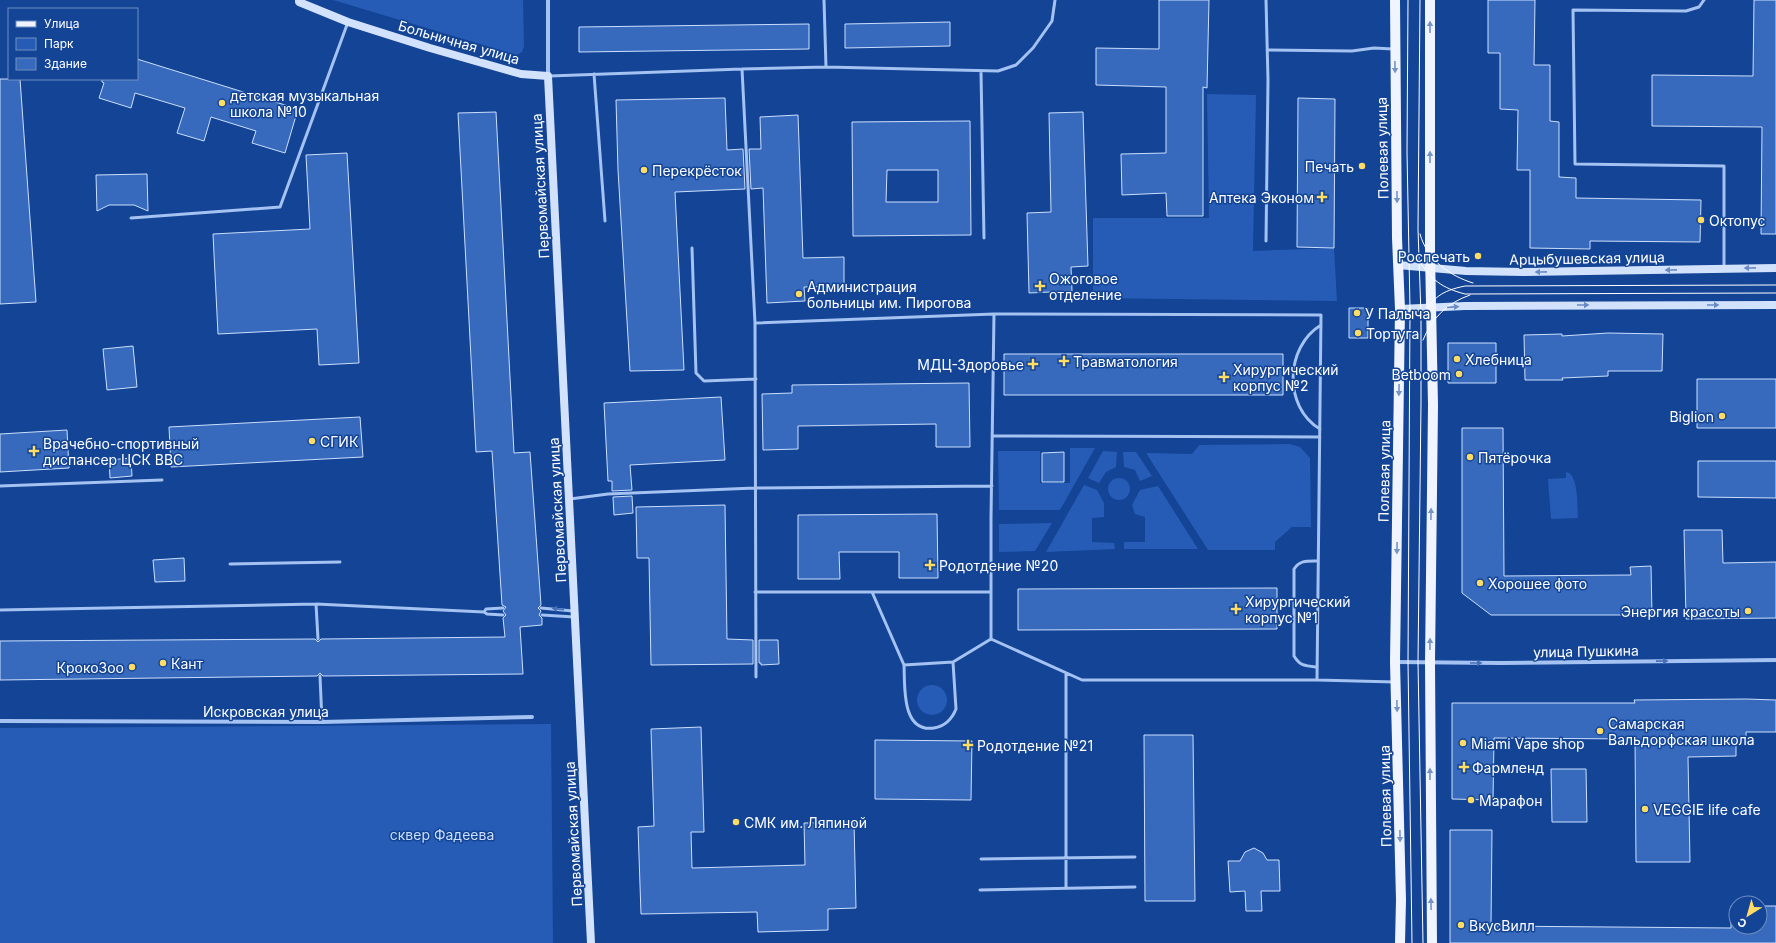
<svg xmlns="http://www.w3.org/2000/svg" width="1776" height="943" font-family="Inter,sans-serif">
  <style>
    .green { fill: #265cb5 }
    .building { fill: #376abc; stroke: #cbdffd; fill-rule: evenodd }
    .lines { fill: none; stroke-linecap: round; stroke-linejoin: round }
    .lane { stroke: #a4c2f2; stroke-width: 3 }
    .street { stroke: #a4c2f2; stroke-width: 4 }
    .secondary { stroke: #d3e2fc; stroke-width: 8 }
    .primary { stroke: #eff4ff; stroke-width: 10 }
    .tram { stroke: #fff; stroke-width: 1 }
    .oneway { fill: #7693c5 }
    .oneway2 { fill: #698bc4 }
    .oneway3 { fill: #4670b6 }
    .poi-dot { fill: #ffdd65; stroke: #134496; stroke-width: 1.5 }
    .labels { text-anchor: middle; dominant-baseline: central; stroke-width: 3; stroke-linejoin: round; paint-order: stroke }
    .street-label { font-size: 14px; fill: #fff; stroke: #134496 }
    .poi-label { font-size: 14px; fill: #fff; stroke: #134496; text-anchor: start }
    .park-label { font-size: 14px; fill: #cbdffd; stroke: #134496 }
  </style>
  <rect width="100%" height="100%" fill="#134496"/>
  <path class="green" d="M 333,0 L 523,0 L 524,46 L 522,52 L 517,55 Z
    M 1207,94 L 1256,95 L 1253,251 L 1334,248 L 1337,301 L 1093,298 L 1093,218 L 1209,218 Z
    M 1290,444 L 1300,447 L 1310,458 L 1311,527 L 1292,527 L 1275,542 L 1275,550 L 1208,550 L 1146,453 L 1192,454 L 1199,445 Z
    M 1070,448 L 1095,448 L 1060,510 L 999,510 L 998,451 L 1040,451 L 1040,483 L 1070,483 Z
    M 1103,451 L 1117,452 L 1116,467 L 1106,472 L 1099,483 L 1088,478 Z
    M 1123,452 L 1136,452 L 1152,476 L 1140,481 L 1135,470 L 1124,467 Z
    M 1566,472 C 1579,474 1577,506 1578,518 L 1551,519 L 1548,479 L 1566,478 Z
    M1108 489a11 11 0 1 1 22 0a11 11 0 1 1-22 0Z
    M 1084,485 L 1097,490 L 1104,503 L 1104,517 L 1092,518 L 1092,542 L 1114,543 L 1115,549 L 1046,552 Z
    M 1158,486 L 1198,549 L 1124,549 L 1124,542 L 1145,542 L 1145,517 L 1135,514 L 1132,505 L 1140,490 Z
    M 1052,523 L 1035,551 L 999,552 L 999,524 Z
    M917 700a15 15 0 1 1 30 0a15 15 0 1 1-30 0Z
    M 551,724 L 553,943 L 0,943 L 0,728 Z"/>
  <path class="building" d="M 1159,0 L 1209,0 L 1207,88 L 1203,87 L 1203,216 L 1167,216 L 1166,193 L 1122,195 L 1121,154 L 1166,153 L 1166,87 L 1096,85 L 1096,48 L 1159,49 Z
    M 1488,0 L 1535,0 L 1534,65 L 1550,65 L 1550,121 L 1559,122 L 1559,177 L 1576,178 L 1576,198 L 1701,200 L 1700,242 L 1590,241 L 1590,249 L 1530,248 L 1530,170 L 1517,170 L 1518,110 L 1500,109 L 1500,53 L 1488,53 Z
    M 1754,0 L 1776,0 L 1776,234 L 1761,234 L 1762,127 L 1652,126 L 1652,75 L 1753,76 Z
    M 950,22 L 950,46 L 845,48 L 845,24 Z
    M 809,24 L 809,49 L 579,52 L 579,27 Z
    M 137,59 L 298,109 L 285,153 L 252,143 L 256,131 L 211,117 L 204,141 L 177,133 L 185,108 L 135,93 L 131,108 L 99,98 L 104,83 L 102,82 L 102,79 L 137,79 Z
    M 0,79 L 20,79 L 36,302 L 0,304 Z
    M 725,98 L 727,150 L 743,149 L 745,189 L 675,192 L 684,370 L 630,371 L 618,170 L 616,100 Z
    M 1298,98 L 1335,99 L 1334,248 L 1297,247 Z
    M 496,112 L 514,453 L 530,452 L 541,605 L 538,608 L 541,611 L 539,615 L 542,618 L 542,625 L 520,627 L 523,674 L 323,676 L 320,673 L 317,676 L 0,680 L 0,641 L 315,639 L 318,642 L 321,639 L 505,637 L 503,618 L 506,615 L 503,611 L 506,607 L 502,605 L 492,451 L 476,452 L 458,113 Z
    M 1083,112 L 1088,266 L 1071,267 L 1072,291 L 1029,293 L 1027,213 L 1051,212 L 1049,113 Z
    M 798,115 L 803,258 L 844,257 L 844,286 L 804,287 L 805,301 L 767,303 L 763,188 L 751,189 L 749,149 L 761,149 L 760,117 Z
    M 970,121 L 971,235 L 853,236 L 852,122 ZM 887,170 L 938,170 L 938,202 L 886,202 Z
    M 347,153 L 359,363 L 319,365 L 317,329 L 218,334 L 213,234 L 310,229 L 306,155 Z
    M 147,174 L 148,211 L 134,205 L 109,205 L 97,211 L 96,175 Z
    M 1349,308 L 1368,308 L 1368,338 L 1349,338 Z
    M 1608,333 L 1663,334 L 1662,371 L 1608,371 L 1608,376 L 1562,378 L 1563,380 L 1525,380 L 1524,335 L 1562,334 L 1562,336 Z
    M 1448,343 L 1496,343 L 1496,383 L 1448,383 Z
    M 133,346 L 137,387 L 107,390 L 103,349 Z
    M 1004,354 L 1283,354 L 1283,395 L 1004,395 Z
    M 1697,379 L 1776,379 L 1776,428 L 1697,428 Z
    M 969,383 L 970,447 L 936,447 L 936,424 L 798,426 L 798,449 L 763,450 L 762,394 L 792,393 L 792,385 Z
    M 721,397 L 725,460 L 630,465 L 632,490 L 612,491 L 612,481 L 608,481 L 604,403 Z
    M 360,417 L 363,457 L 171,467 L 169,427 Z
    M 1462,428 L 1503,428 L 1504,576 L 1631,575 L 1630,567 L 1651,566 L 1652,615 L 1491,615 L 1462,593 Z
    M 67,430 L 69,468 L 0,472 L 0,434 Z
    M 1064,452 L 1064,482 L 1042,482 L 1042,453 Z
    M 131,458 L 132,476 L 110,478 L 109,460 Z
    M 1698,461 L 1776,461 L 1776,498 L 1698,497 Z
    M 632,496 L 633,513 L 614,515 L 613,497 Z
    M 725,505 L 727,639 L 753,640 L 753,664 L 651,665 L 649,558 L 637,558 L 636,507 Z
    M 937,514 L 938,578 L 899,578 L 899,552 L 839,552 L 840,579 L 798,579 L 798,515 Z
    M 1684,530 L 1722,530 L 1723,563 L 1776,562 L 1776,618 L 1686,619 Z
    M 184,558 L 185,581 L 155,582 L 153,560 Z
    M 1277,588 L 1277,629 L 1018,630 L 1018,589 Z
    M 759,640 L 778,640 L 779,664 L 761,665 L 761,663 L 759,663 Z
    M 1746,699 L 1776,700 L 1776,732 L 1746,732 L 1746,741 L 1736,741 L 1736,756 L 1688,757 L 1690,862 L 1636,862 L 1635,739 L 1494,738 L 1493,800 L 1452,799 L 1452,703 L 1635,703 L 1634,700 Z
    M 701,727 L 704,832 L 691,832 L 692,868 L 805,865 L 804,823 L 854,822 L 856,908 L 828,909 L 828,930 L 758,932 L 757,912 L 641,914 L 638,827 L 654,826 L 651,729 Z
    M 1144,735 L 1193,735 L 1195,901 L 1145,901 Z
    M 875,740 L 972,741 L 971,800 L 875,799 Z
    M 1551,769 L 1586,769 L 1587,822 L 1552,822 Z
    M 1450,830 L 1492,830 L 1491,926 L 1731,928 L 1731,906 L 1736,906 L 1736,927 L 1760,927 L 1760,906 L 1776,906 L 1776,943 L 1450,943 Z
    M 1254,848 L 1263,853 L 1267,860 L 1279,860 L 1280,891 L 1261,891 L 1262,911 L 1246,911 L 1245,891 L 1230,892 L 1228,861 L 1240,861 L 1245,852 Z"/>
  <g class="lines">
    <path class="lane" d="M 824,0 L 826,67
      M 1704,0 L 1699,7 L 1686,11 L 1573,10 L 1575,164 L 1724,166 L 1724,267
      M 1267,50 L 1352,51 L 1374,48 L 1393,49
      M 742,69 L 755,323 L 756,677
      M 981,72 L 984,238
      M 594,74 L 605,221
      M 550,76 L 742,69 L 826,67 L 998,71 L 1016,65 L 1033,48 L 1052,21 L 1055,0
      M 131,218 L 280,207 L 348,22
      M 1266,241 L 1268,80 L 1266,0
      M 692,248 L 696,373 L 704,381 L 756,379
      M 755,323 L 994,314 L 1321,315 L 1317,680
      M 1320,429 C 1283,407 1285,347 1321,325
      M 992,436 L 1320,437
      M 0,486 L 162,480
      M 570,499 L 608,494 L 755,488 L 992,486
      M 230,564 L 340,562
      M 755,592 L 991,592
      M 872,592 L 904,665
      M 316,604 L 318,639
      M 541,608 L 573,611
      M 0,610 L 316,604 L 484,612 L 487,614 L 503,615
      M 484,612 L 486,609 L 503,608
      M 542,615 L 574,617
      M 991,639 L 1082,680 L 1317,680 L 1395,682
      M 991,639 L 991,518 L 994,314
      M 953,662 L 956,709 C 952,719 946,726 934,728 C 901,733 905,685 904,665 L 953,662 L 991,639
      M 1317,667 C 1305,666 1300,666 1294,656 L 1294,569 C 1300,560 1307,561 1318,561
      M 320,676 L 322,722
      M 981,859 L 1135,857
      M 1066,888 L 1066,673
      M 980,890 L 1135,887"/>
    <path class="street" d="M 548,0 L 548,76
      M 1396,662 L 1501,663 L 1776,660
      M 0,721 L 322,722 L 532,717"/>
    <path class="secondary" d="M 299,0 L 299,2 L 348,22 L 430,48 L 521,74 L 548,76 L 591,943
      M 1398,265 L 1466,271 L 1524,272 L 1776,268
      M 1400,309 L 1465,306 L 1776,305"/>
    <path class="primary" d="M 1395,0 L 1397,238 L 1400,309 L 1395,662 L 1401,900 L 1400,943
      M 1430,0 L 1430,254 L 1433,405 L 1430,663 L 1432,943"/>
    <path class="tram" d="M 1408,0 L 1407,152 L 1410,309 L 1408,662 L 1412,943
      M 1420,0 L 1418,229 L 1421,315 L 1421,403 L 1418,662 L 1423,943
      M 1420,234 C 1427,260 1450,276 1473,283
      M 1418,259 C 1431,280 1442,288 1465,294 L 1776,293
      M 1421,317 C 1434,297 1441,291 1465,286 L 1776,285
      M 1423,340 C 1432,318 1447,303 1470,295"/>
  </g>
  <defs><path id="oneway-solid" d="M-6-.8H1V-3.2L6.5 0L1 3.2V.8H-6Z"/></defs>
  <g class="oneway">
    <use href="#oneway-solid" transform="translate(1430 27) rotate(-90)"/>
    <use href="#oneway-solid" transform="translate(1395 67) rotate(89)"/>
    <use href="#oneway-solid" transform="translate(1430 157) rotate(-90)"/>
    <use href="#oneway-solid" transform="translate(1397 197) rotate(90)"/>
    <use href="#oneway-solid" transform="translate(1399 390) rotate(91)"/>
    <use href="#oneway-solid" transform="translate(1431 514) rotate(-89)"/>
    <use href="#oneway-solid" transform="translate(1397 548) rotate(91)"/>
    <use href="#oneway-solid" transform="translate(1430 644) rotate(-89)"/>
    <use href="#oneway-solid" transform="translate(1397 706) rotate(89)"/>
    <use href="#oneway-solid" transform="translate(1430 774) rotate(-90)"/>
    <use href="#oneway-solid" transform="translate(1400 836) rotate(89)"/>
    <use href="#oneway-solid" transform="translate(1431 904) rotate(-91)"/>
  </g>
  <g class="oneway2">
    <use href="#oneway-solid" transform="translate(1750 268) rotate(179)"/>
    <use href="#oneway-solid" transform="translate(1671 270) rotate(179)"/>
    <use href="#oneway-solid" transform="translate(1541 272) rotate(179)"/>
    <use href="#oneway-solid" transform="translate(1583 305)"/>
    <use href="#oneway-solid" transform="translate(1713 305)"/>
    <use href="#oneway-solid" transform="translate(1453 307) rotate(-5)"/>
  </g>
  <g class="oneway3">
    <use href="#oneway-solid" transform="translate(558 609) rotate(-173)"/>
    <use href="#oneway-solid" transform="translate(1662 661) rotate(-1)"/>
    <use href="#oneway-solid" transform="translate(1476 663)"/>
  </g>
  <g class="poi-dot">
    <circle cx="222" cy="103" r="4"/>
    <circle cx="1362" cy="166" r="4"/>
    <circle cx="644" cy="170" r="4"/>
    <path d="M1320 191h4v4h4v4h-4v4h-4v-4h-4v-4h4z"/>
    <circle cx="1701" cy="220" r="4"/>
    <circle cx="1478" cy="256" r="4"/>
    <path d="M1038 280h4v4h4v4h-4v4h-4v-4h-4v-4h4z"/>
    <circle cx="799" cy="294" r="4"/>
    <circle cx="1357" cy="313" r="4"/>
    <circle cx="1358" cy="333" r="4"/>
    <circle cx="1457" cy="359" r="4"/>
    <path d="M1062 355h4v4h4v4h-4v4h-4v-4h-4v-4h4z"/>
    <path d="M1031 358h4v4h4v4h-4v4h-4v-4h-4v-4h4z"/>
    <circle cx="1459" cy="374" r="4"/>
    <path d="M1222 371h4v4h4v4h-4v4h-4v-4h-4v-4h4z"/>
    <circle cx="1722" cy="416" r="4"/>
    <circle cx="312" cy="441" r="4"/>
    <path d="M32 445h4v4h4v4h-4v4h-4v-4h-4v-4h4z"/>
    <circle cx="1470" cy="457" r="4"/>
    <path d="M928 559h4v4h4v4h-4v4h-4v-4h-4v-4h4z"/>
    <circle cx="1480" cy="583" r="4"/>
    <path d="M1234 603h4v4h4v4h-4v4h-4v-4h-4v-4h4z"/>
    <circle cx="1748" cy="611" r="4"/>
    <circle cx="163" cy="663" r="4"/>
    <circle cx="132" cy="667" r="4"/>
    <circle cx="1600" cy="731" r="4"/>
    <circle cx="1463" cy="743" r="4"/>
    <path d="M966 739h4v4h4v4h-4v4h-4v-4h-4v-4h4z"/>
    <path d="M1462 761h4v4h4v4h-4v4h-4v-4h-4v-4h4z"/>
    <circle cx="1471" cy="800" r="4"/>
    <circle cx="1645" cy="809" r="4"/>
    <circle cx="736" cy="822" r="4"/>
    <circle cx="1461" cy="925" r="4"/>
  </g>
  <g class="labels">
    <g class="street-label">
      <text transform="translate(459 42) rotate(16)">Больничная улица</text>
      <text transform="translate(1382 148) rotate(-91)">Полевая улица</text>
      <text transform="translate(540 186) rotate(-93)">Первомайская улица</text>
      <text transform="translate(1587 258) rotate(-1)">Арцыбушевская улица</text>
      <text transform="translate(1384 471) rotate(-89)">Полевая улица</text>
      <text transform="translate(557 510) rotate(-93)">Первомайская улица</text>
      <text transform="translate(1586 651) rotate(-1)">улица Пушкина</text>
      <text x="266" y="711">Искровская улица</text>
      <text transform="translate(1385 796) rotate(-91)">Полевая улица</text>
      <text transform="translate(573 834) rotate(-93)">Первомайская улица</text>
    </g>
    <g class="poi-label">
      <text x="230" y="95">детская музыкальная<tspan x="230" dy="16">школа №10</tspan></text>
      <text x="1354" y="166" text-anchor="end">Печать</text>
      <text x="652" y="170">Перекрёсток</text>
      <text x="1314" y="197" text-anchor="end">Аптека Эконом</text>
      <text x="1709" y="220">Октопус</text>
      <text x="1470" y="256" text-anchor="end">Роспечать</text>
      <text x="1049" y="278">Ожоговое<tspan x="1049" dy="16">отделение</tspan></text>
      <text x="807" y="286">Администрация<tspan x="807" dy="16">больницы им. Пирогова</tspan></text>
      <text x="1365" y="313">У Палыча</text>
      <text x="1366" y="333">Тортуга</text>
      <text x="1465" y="359">Хлебница</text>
      <text x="1073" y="361">Травматология</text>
      <text x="1024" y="364" text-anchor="end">МДЦ-Здоровье</text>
      <text x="1233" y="369">Хирургический<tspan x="1233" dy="16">корпус №2</tspan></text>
      <text x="1451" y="374" text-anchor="end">Betboom</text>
      <text x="1714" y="416" text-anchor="end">Biglion</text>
      <text x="320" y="441">СГИК</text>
      <text x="43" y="443">Врачебно-спортивный<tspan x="43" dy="16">диспансер ЦСК ВВС</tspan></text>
      <text x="1478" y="457">Пятёрочка</text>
      <text x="939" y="565">Родотдение №20</text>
      <text x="1488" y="583">Хорошее фото</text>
      <text x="1245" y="601">Хирургический<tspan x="1245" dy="16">корпус №1</tspan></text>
      <text x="1740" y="611" text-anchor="end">Энергия красоты</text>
      <text x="171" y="663">Кант</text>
      <text x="124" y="667" text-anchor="end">КрокоЗоо</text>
      <text x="1608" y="723">Самарская<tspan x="1608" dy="16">Вальдорфская школа</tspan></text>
      <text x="1471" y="743">Miami Vape shop</text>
      <text x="977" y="745">Родотдение №21</text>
      <text x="1472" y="767">Фармленд</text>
      <text x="1479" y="800">Марафон</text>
      <text x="1653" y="809">VEGGIE life cafe</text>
      <text x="744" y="822">СМК им. Ляпиной</text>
      <text x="1469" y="925">ВкусВилл</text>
    </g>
    <g class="park-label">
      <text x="442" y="834">сквер Фадеева</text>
    </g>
  </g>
  <rect x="8" y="8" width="130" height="72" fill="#134496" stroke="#718fc0"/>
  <rect x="16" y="21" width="20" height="6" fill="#eff4ff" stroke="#718fc0"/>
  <text x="44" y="28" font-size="12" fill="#ffffff">Улица</text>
  <rect x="16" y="38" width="20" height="12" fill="#265cb5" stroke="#718fc0"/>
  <text x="44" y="48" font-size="12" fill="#ffffff">Парк</text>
  <rect x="16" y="58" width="20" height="12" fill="#376abc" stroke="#718fc0"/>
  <text x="44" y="68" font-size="12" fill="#ffffff">Здание</text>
  <g transform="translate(1748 915) rotate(217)"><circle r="19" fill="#134496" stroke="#718fc0"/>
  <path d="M0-3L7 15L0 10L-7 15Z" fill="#ffdd65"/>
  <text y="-6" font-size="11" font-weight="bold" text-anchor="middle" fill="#ffffff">С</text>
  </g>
</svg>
